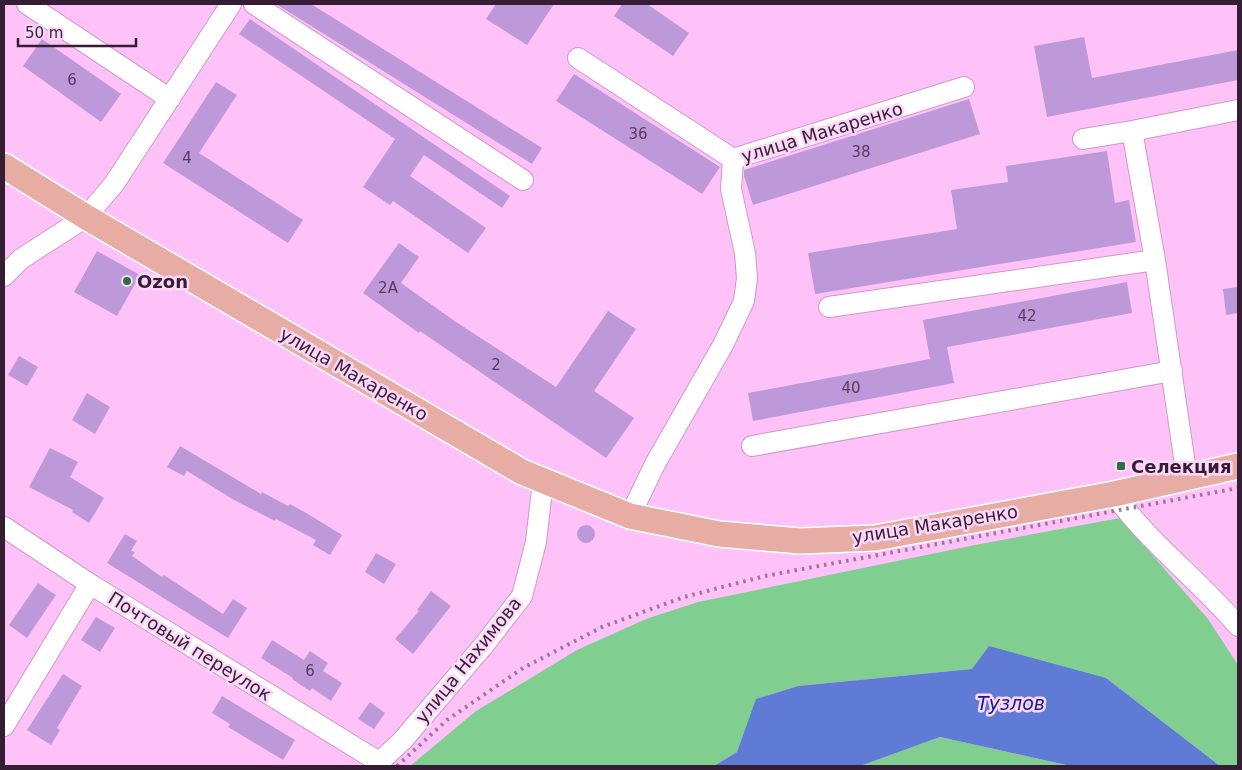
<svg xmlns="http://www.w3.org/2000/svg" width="1242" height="770" font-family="'DejaVu Sans',sans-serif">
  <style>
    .green { fill: #81cf90 }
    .water { fill: #5f7bd5 }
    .building { fill: #bd99da }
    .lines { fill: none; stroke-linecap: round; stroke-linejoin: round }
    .minor-casing { stroke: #d097cc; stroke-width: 22 }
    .major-casing { stroke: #fff; stroke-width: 28 }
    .minor { stroke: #fff; stroke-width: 20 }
    .major { stroke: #e7aca4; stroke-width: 25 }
    .rail { stroke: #9f759c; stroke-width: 4; stroke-dasharray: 2.5 5; stroke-linecap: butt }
    .poi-dot { fill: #2a703c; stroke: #fdd8fa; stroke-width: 2 }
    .labels { text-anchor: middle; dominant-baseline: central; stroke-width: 5; stroke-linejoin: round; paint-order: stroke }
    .number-label { font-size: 15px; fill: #573d5d }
    .street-label { font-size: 18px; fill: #351e33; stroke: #fdd8fa }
    .poi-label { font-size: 18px; font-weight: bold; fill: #351e33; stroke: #fdd8fa; text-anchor: start }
    .water-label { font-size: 19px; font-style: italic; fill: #16208a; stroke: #fdd8fa }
  </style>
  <rect width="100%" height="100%" fill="#fec2f9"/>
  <path class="green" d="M 1120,518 L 1208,619 L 1238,665 L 1238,766 L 1220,766 L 1106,678 L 972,669 L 798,686 L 757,699 L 737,752 L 714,766 L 410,766 L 476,711 L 577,650 L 646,619 L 698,602 L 975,545 Z
    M 940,737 L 1071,766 L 860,766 Z"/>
  <path class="water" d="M 989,646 L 1106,678 L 1220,766 L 1071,766 L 940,737 L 860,766 L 714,766 L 737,752 L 756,699 L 798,686 L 972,669 Z"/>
  <path class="building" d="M 276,4 L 311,4 L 542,148 L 532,164 Z
    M 496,4 L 554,4 L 527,45 L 486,19 Z
    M 622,4 L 647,4 L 689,33 L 673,56 L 614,16 Z
    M 250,19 L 510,196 L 502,208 L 424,155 L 410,176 L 486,228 L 468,253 L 393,201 L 390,205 L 363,187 L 395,139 L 239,34 Z
    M 1084,37 L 1092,78 L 1238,50 L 1238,80 L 1047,117 L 1034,46 Z
    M 42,39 L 121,94 L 101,122 L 23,66 Z
    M 574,74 L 720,167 L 702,194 L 556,101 Z
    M 216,82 L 237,95 L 199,153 L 303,220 L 288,243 L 163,163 Z
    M 969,99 L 980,134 L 753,205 L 744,176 L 744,170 Z
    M 1107,151 L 1115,203 L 1129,200 L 1136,242 L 815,294 L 808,253 L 957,229 L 951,190 L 1008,182 L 1006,166 Z
    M 399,243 L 419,257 L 401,283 L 453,320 L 556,387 L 608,311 L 636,329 L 594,391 L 634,418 L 606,458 L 420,331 L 419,333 L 363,293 Z
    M 97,251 L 140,275 L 117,316 L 74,292 Z
    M 1127,282 L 1132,313 L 947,347 L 954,383 L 753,421 L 748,393 L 930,359 L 923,320 Z
    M 1238,287 L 1238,313 L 1226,315 L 1223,289 Z
    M 19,356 L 38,367 L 27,386 L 8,375 Z
    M 87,393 L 110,407 L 95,434 L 72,420 Z
    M 180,446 L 261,494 L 262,492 L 288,506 L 290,504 L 308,514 L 342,535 L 330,555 L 313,545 L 316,540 L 276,519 L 275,521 L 234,500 L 187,471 L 184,476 L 167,467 Z
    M 50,448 L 78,462 L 70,477 L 104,498 L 89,523 L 72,512 L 73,510 L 29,487 Z
    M577 534a9 9 0 1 1 18 0a9 9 0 1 1-18 0Z
    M 125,534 L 137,541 L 131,551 L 135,552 L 132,556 L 162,577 L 164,575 L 223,614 L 233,599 L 247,608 L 228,638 L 107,563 Z
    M 376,553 L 396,564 L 384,584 L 365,572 Z
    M 38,583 L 56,595 L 27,638 L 9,625 Z
    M 431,591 L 451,606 L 413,654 L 395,639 L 419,611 L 417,610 Z
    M 96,617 L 115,628 L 100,652 L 81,640 Z
    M 272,640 L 304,660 L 310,651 L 328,663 L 323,671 L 342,683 L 331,701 L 312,688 L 310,691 L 292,679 L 293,678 L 261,658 Z
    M 63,674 L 82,686 L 57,728 L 60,730 L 51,745 L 27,730 Z
    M 222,696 L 295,740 L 283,760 L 228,727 L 230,724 L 212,713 Z
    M 370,702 L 385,713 L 374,729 L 358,719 Z"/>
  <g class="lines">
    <defs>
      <path id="minor" d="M 27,4 L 170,99
        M 254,4 L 523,180
        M 578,58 L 733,159
        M 1083,139 L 1132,131
        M 4,276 L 21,259 L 86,217 L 114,184 L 231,4
        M 829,307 L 1155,260
        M 752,446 L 1172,371
        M 1187,478 L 1155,260 L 1132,131 L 1238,110
        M 1114,494 C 1149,543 1199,580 1238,626
        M 630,516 L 655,464 L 723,345 L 744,301 L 747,278 L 745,253 L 731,189 L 733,159 L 964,87
        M 4,527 L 90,584 L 379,762
        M 4,726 L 90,584
        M 375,766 L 402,741 L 484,645 L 522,596 L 536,542 L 543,481"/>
      <path id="major" d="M 4,166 L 86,217 L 522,472 L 630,516 L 719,534 L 800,541 L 875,538 L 1114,494 L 1238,466"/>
    </defs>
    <use href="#minor" class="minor-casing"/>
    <use href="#major" class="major-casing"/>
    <use href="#minor" class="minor"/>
    <use href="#major" class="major"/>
    <path class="rail" d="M 397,766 L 447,720 L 523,668 L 602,627 L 684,597 L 765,576 L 1238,488"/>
  </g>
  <g class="poi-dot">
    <circle cx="127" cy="281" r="5"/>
    <rect x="1116" y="461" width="10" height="10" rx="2.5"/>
  </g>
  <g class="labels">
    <g class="number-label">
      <text x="72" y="80">6</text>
      <text x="638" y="134">36</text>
      <text x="861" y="152">38</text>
      <text x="187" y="158">4</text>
      <text x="388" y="288">2А</text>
      <text x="1027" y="316">42</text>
      <text x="496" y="365">2</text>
      <text x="851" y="388">40</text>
      <text x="310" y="671">6</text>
    </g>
    <g class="street-label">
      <text transform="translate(822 132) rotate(-17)">улица Макаренко</text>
      <text transform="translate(354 374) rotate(30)">улица Макаренко</text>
      <text transform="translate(935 524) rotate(-9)">улица Макаренко</text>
      <text transform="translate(190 646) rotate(32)">Почтовый переулок</text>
      <text transform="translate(468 660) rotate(-51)">улица Нахимова</text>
    </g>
    <g class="poi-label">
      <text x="137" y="281">Ozon</text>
      <text x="1131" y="466">Селекция</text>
    </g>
    <g class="water-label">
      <text x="1011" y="703">Тузлов</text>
    </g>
  </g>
  <rect width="1242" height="770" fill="none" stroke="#351e33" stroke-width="10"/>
  <path d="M18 38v8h118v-8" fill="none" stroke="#351e33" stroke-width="2.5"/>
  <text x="25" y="38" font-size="15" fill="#351e33" stroke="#fdd8fa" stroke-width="4" paint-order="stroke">50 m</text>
</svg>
